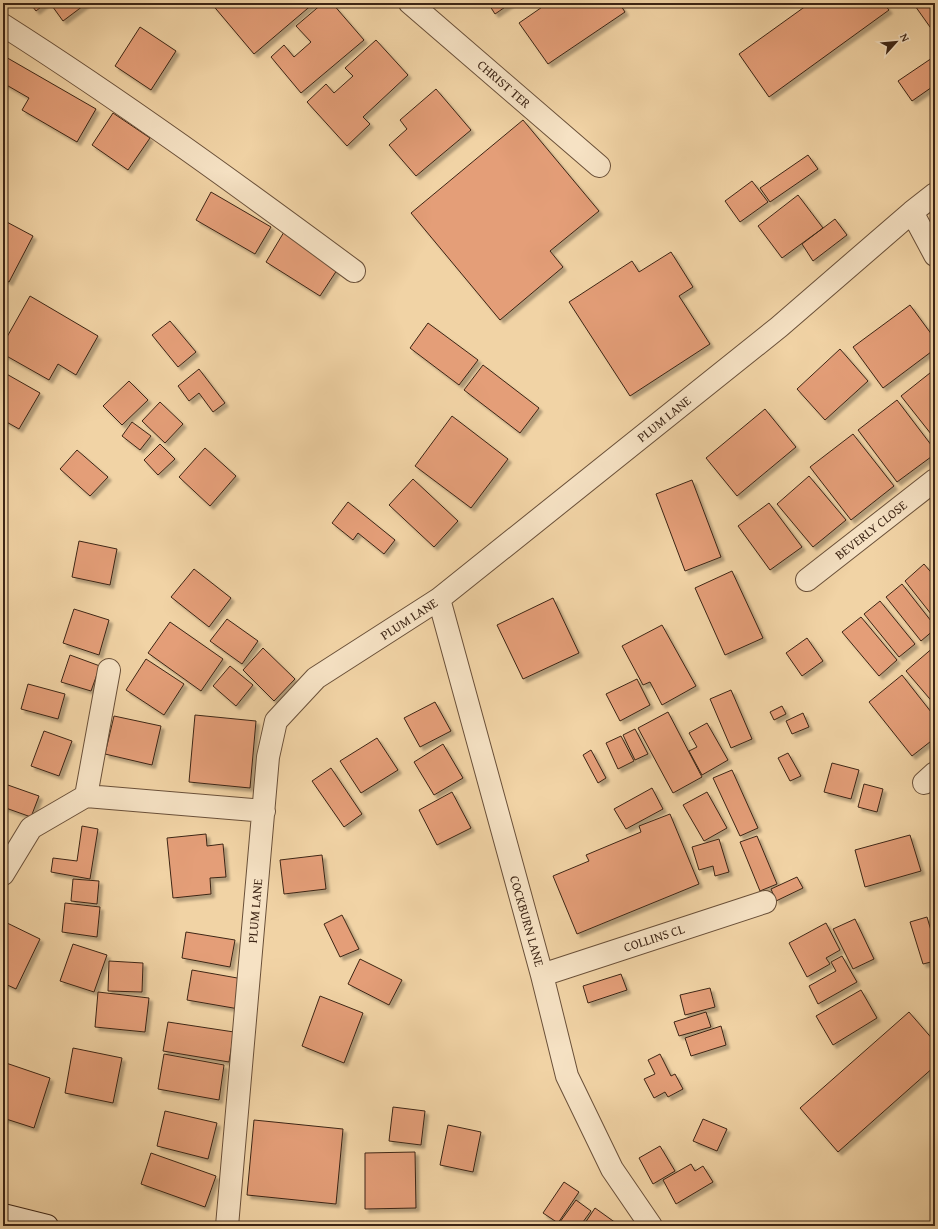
<svg xmlns="http://www.w3.org/2000/svg" width="938" height="1229" font-family="'Gentium Book Plus',serif">
  <style>
    .building { fill: #e49e78; stroke: #3d2515; filter: url(#shadow) }
    .lines { fill: none; stroke-linecap: round; stroke-linejoin: round }
    .street-casing { stroke: #6a5039; stroke-width: 24 }
    .secondary-casing { stroke: #3d2515; stroke-width: 24 }
    .street { stroke: #f6e2c4; stroke-width: 22 }
    .secondary { stroke: #f6e2c4; stroke-width: 22 }
    .labels { text-anchor: middle; dominant-baseline: central; stroke-width: 3.5; stroke-linejoin: round; paint-order: stroke }
    .street-label { font-size: 13px; fill: #3d2515; stroke: #f6e2c4 }
  </style>
  <defs>
    <filter id="shadow"><feDropShadow dx="3.5" dy="3.5" stdDeviation="1" flood-color="#0004"/></filter>
  </defs>
  <rect width="100%" height="100%" fill="#f1d3a5"/>
  <filter id="stains"><feTurbulence type="fractalNoise" baseFrequency=".005" numOctaves="4"/><feColorMatrix values="0 0 0 0 .2 0 0 0 0 .09 0 0 0 0 .02 0 0 0 .5 -.17"/></filter>
  <radialGradient id="worn" r=".72"><stop offset=".6" stop-color="#630" stop-opacity="0"/><stop offset="1" stop-color="#630" stop-opacity=".3"/></radialGradient>
  <path class="building" d="M 30,3 L 46,3 L 36,11 Z
    M 50,3 L 87,3 L 63,21 Z
    M 211,3 L 314,3 L 254,54 Z
    M 323,3 L 332,3 L 364,40 L 301,93 L 271,57 L 284,45 L 294,57 L 311,42 L 296,26 Z
    M 488,3 L 511,3 L 495,14 Z
    M 548,3 L 619,3 L 625,12 L 548,64 L 519,23 Z
    M 810,3 L 883,3 L 889,10 L 769,97 L 739,54 Z
    M 913,3 L 935,3 L 935,34 Z
    M 140,27 L 176,51 L 151,90 L 115,66 Z
    M 376,40 L 408,75 L 363,117 L 370,124 L 347,146 L 307,102 L 326,84 L 334,93 L 353,76 L 345,68 Z
    M 4,56 L 96,109 L 77,142 L 22,110 L 29,98 L 3,83 L 3,59 Z
    M 932,58 L 935,62 L 935,85 L 912,101 L 898,81 Z
    M 436,89 L 471,130 L 416,176 L 389,145 L 407,129 L 400,120 Z
    M 113,113 L 150,138 L 128,170 L 92,145 Z
    M 523,120 L 599,211 L 550,251 L 563,267 L 500,320 L 411,213 Z
    M 808,155 L 818,169 L 770,202 L 760,188 Z
    M 752,181 L 768,202 L 740,222 L 725,201 Z
    M 211,192 L 271,227 L 255,254 L 196,220 Z
    M 798,195 L 823,228 L 782,258 L 758,226 Z
    M 835,219 L 847,235 L 813,261 L 802,244 Z
    M 3,220 L 33,236 L 9,282 L 3,279 Z
    M 284,232 L 339,267 L 320,296 L 266,262 Z
    M 671,252 L 693,287 L 679,296 L 710,344 L 630,396 L 569,302 L 632,261 L 639,272 Z
    M 30,296 L 98,336 L 76,375 L 58,364 L 49,380 L 3,354 L 3,344 Z
    M 910,305 L 935,339 L 935,349 L 883,388 L 853,347 Z
    M 170,321 L 196,352 L 178,367 L 152,335 Z
    M 428,323 L 478,360 L 459,385 L 410,348 Z
    M 840,349 L 868,381 L 825,420 L 797,389 Z
    M 483,365 L 539,408 L 520,433 L 464,390 Z
    M 199,369 L 225,403 L 213,412 L 199,393 L 189,401 L 178,386 Z
    M 935,369 L 935,439 L 901,396 Z
    M 3,372 L 40,393 L 19,429 L 3,420 Z
    M 129,381 L 148,400 L 122,425 L 103,406 Z
    M 897,400 L 935,450 L 935,454 L 897,482 L 858,430 Z
    M 160,402 L 183,424 L 165,443 L 142,421 Z
    M 765,409 L 796,447 L 737,496 L 706,458 Z
    M 452,416 L 508,459 L 471,508 L 415,466 Z
    M 132,422 L 151,436 L 140,450 L 122,436 Z
    M 853,434 L 894,486 L 851,520 L 810,467 Z
    M 160,444 L 175,459 L 158,475 L 144,460 Z
    M 205,448 L 236,476 L 210,506 L 179,477 Z
    M 77,450 L 108,477 L 90,496 L 60,469 Z
    M 809,476 L 846,520 L 813,547 L 777,504 Z
    M 413,479 L 458,521 L 434,547 L 389,505 Z
    M 692,480 L 721,557 L 685,571 L 656,494 Z
    M 348,502 L 395,540 L 384,554 L 358,533 L 353,540 L 332,523 Z
    M 769,503 L 802,547 L 770,570 L 738,526 Z
    M 79,541 L 117,549 L 110,585 L 72,577 Z
    M 924,564 L 935,577 L 935,619 L 905,581 Z
    M 194,569 L 231,598 L 209,627 L 171,597 Z
    M 732,571 L 763,638 L 725,655 L 695,588 Z
    M 902,584 L 935,626 L 935,629 L 921,641 L 886,597 Z
    M 553,598 L 579,653 L 523,679 L 497,625 Z
    M 880,601 L 915,644 L 899,657 L 864,614 Z
    M 74,609 L 109,620 L 99,655 L 63,643 Z
    M 861,617 L 897,660 L 879,676 L 842,632 Z
    M 227,619 L 258,641 L 242,664 L 210,641 Z
    M 170,622 L 223,659 L 201,691 L 148,653 Z
    M 662,625 L 696,686 L 662,705 L 650,682 L 643,685 L 622,646 Z
    M 807,638 L 823,661 L 802,676 L 786,653 Z
    M 935,646 L 935,705 L 906,671 Z
    M 263,648 L 295,679 L 274,701 L 243,670 Z
    M 70,655 L 100,666 L 91,691 L 61,682 Z
    M 146,659 L 184,684 L 164,715 L 126,690 Z
    M 230,666 L 253,685 L 236,706 L 213,686 Z
    M 902,675 L 935,717 L 935,738 L 912,756 L 869,702 Z
    M 637,679 L 650,705 L 620,721 L 606,694 Z
    M 28,684 L 65,694 L 58,719 L 21,709 Z
    M 731,690 L 752,739 L 731,748 L 710,699 Z
    M 435,702 L 451,731 L 420,747 L 404,718 Z
    M 782,706 L 786,714 L 774,720 L 770,712 Z
    M 668,712 L 702,777 L 673,793 L 638,728 Z
    M 803,713 L 809,727 L 792,734 L 786,721 Z
    M 195,715 L 256,721 L 250,788 L 189,782 Z
    M 114,716 L 161,726 L 152,765 L 105,754 Z
    M 707,723 L 728,760 L 702,775 L 689,751 L 697,747 L 689,733 Z
    M 635,729 L 648,754 L 635,760 L 623,735 Z
    M 44,731 L 72,741 L 59,776 L 31,766 Z
    M 621,736 L 634,761 L 618,769 L 606,743 Z
    M 377,738 L 398,770 L 361,793 L 340,761 Z
    M 443,744 L 463,778 L 434,795 L 414,762 Z
    M 591,750 L 606,778 L 598,783 L 583,755 Z
    M 788,753 L 801,776 L 790,781 L 778,758 Z
    M 832,763 L 859,770 L 851,799 L 824,792 Z
    M 331,768 L 362,814 L 344,827 L 312,781 Z
    M 732,770 L 758,828 L 740,836 L 713,778 Z
    M 5,784 L 39,796 L 31,817 L 3,807 L 3,790 Z
    M 864,784 L 883,789 L 877,812 L 858,807 Z
    M 652,788 L 663,809 L 626,829 L 614,809 Z
    M 452,792 L 471,828 L 437,845 L 419,810 Z
    M 707,792 L 727,828 L 704,841 L 683,805 Z
    M 670,814 L 699,884 L 577,934 L 553,876 L 589,861 L 586,855 L 641,832 L 639,826 Z
    M 82,826 L 98,829 L 90,879 L 51,872 L 53,858 L 77,861 Z
    M 206,834 L 207,846 L 223,844 L 226,877 L 210,878 L 211,894 L 173,898 L 167,838 Z
    M 910,835 L 921,871 L 865,887 L 855,850 Z
    M 757,836 L 777,884 L 760,891 L 740,842 Z
    M 719,839 L 729,872 L 715,876 L 713,866 L 699,870 L 692,847 Z
    M 322,855 L 326,889 L 284,894 L 280,860 Z
    M 797,877 L 803,888 L 776,901 L 771,889 Z
    M 73,879 L 99,881 L 97,904 L 71,901 Z
    M 65,903 L 100,907 L 97,937 L 62,932 Z
    M 342,915 L 359,949 L 340,957 L 324,924 Z
    M 927,917 L 935,944 L 935,961 L 923,964 L 910,922 Z
    M 855,919 L 874,959 L 853,969 L 833,929 Z
    M 3,921 L 40,939 L 16,989 L 3,983 Z
    M 826,923 L 840,950 L 826,958 L 830,964 L 807,977 L 789,943 Z
    M 186,932 L 235,940 L 230,967 L 182,958 Z
    M 73,944 L 107,955 L 94,992 L 60,981 Z
    M 842,956 L 857,982 L 818,1004 L 809,986 L 836,971 L 831,962 Z
    M 360,959 L 402,980 L 389,1005 L 348,984 Z
    M 109,961 L 143,963 L 142,992 L 108,991 Z
    M 192,970 L 243,979 L 239,1009 L 187,1000 Z
    M 621,974 L 627,990 L 588,1003 L 583,986 Z
    M 710,988 L 715,1007 L 685,1015 L 680,995 Z
    M 861,990 L 877,1018 L 833,1045 L 816,1016 Z
    M 98,992 L 149,998 L 145,1032 L 95,1027 Z
    M 320,996 L 363,1013 L 344,1063 L 302,1046 Z
    M 706,1012 L 711,1027 L 679,1036 L 674,1022 Z
    M 909,1012 L 935,1042 L 935,1066 L 838,1152 L 800,1108 Z
    M 168,1022 L 234,1032 L 229,1062 L 163,1051 Z
    M 721,1026 L 726,1045 L 691,1056 L 685,1038 Z
    M 73,1048 L 122,1058 L 113,1103 L 65,1093 Z
    M 164,1054 L 224,1065 L 219,1100 L 158,1089 Z
    M 660,1054 L 671,1076 L 675,1074 L 683,1089 L 668,1097 L 665,1092 L 654,1098 L 644,1079 L 655,1074 L 648,1060 Z
    M 3,1062 L 50,1078 L 34,1128 L 3,1118 Z
    M 393,1107 L 425,1111 L 421,1145 L 389,1141 Z
    M 165,1111 L 217,1123 L 208,1159 L 157,1146 Z
    M 703,1119 L 727,1129 L 717,1151 L 693,1141 Z
    M 254,1120 L 343,1129 L 336,1204 L 247,1195 Z
    M 448,1125 L 481,1132 L 473,1172 L 440,1165 Z
    M 660,1146 L 675,1171 L 653,1184 L 639,1158 Z
    M 415,1152 L 416,1208 L 365,1209 L 365,1153 Z
    M 151,1153 L 216,1176 L 205,1207 L 141,1184 Z
    M 691,1164 L 695,1171 L 703,1166 L 713,1182 L 676,1204 L 663,1180 Z
    M 564,1182 L 579,1192 L 558,1223 L 543,1213 Z
    M 576,1200 L 591,1211 L 580,1226 L 557,1226 Z
    M 595,1208 L 620,1226 L 583,1226 Z"/>
  <g class="lines">
    <defs>
      <path id="street" d="M 410,3 L 599,166
        M 3,25 C 124,102 239,186 354,271
        M 912,212 L 935,255
        M 807,580 L 935,480
        M 439,599 L 542,975 L 567,1076 L 612,1169 L 651,1226
        M 924,783 L 935,773
        M 86,796 L 109,670
        M 3,874 L 31,828 L 86,796 L 264,811
        M 542,975 L 765,902
        M 227,1226 L 268,757 L 276,721 L 316,678 L 439,599 L 779,327 L 912,212 L 935,194"/>
      <path id="secondary" d="M 3,1215 L 47,1226"/>
    </defs>
    <use href="#street" class="street-casing"/>
    <use href="#secondary" class="secondary-casing"/>
    <use href="#street" class="street"/>
    <use href="#secondary" class="secondary"/>
  </g>
  <g class="labels">
    <g class="street-label">
      <text transform="translate(504 84) rotate(41)">CHRIST TER</text>
      <text transform="translate(664 419) rotate(-39)">PLUM LANE</text>
      <text transform="translate(871 530) rotate(-38)">BEVERLY CLOSE</text>
      <text transform="translate(409 619) rotate(-33)">PLUM LANE</text>
      <text transform="translate(255 911) rotate(-85)">PLUM LANE</text>
      <text transform="translate(527 921) rotate(74)">COCKBURN LANE</text>
      <text transform="translate(654 938) rotate(-18)">COLLINS CL</text>
    </g>
  </g>
  <rect width="938" height="1229" fill="none" stroke="#f1d3a5" stroke-width="16"/>
  <rect x="4" y="4" width="930" height="1221" fill="none" stroke="#3d2515" stroke-width="2"/>
  <rect x="8" y="8" width="922" height="1213" fill="none" stroke="#3d2515"/>
  <g transform="translate(896 42) rotate(63)" stroke="#f6e2c4" stroke-width="3" paint-order="stroke">
  <path d="M0-3L7 15L0 10L-7 15Z" fill="#3d2515"/>
  <text y="-6" font-size="11" font-weight="bold" text-anchor="middle" fill="#3d2515">N</text>
  </g>
  <rect width="100%" height="100%" filter="url(#stains)"/>
  <rect width="100%" height="100%" fill="url(#worn)"/>
</svg>
